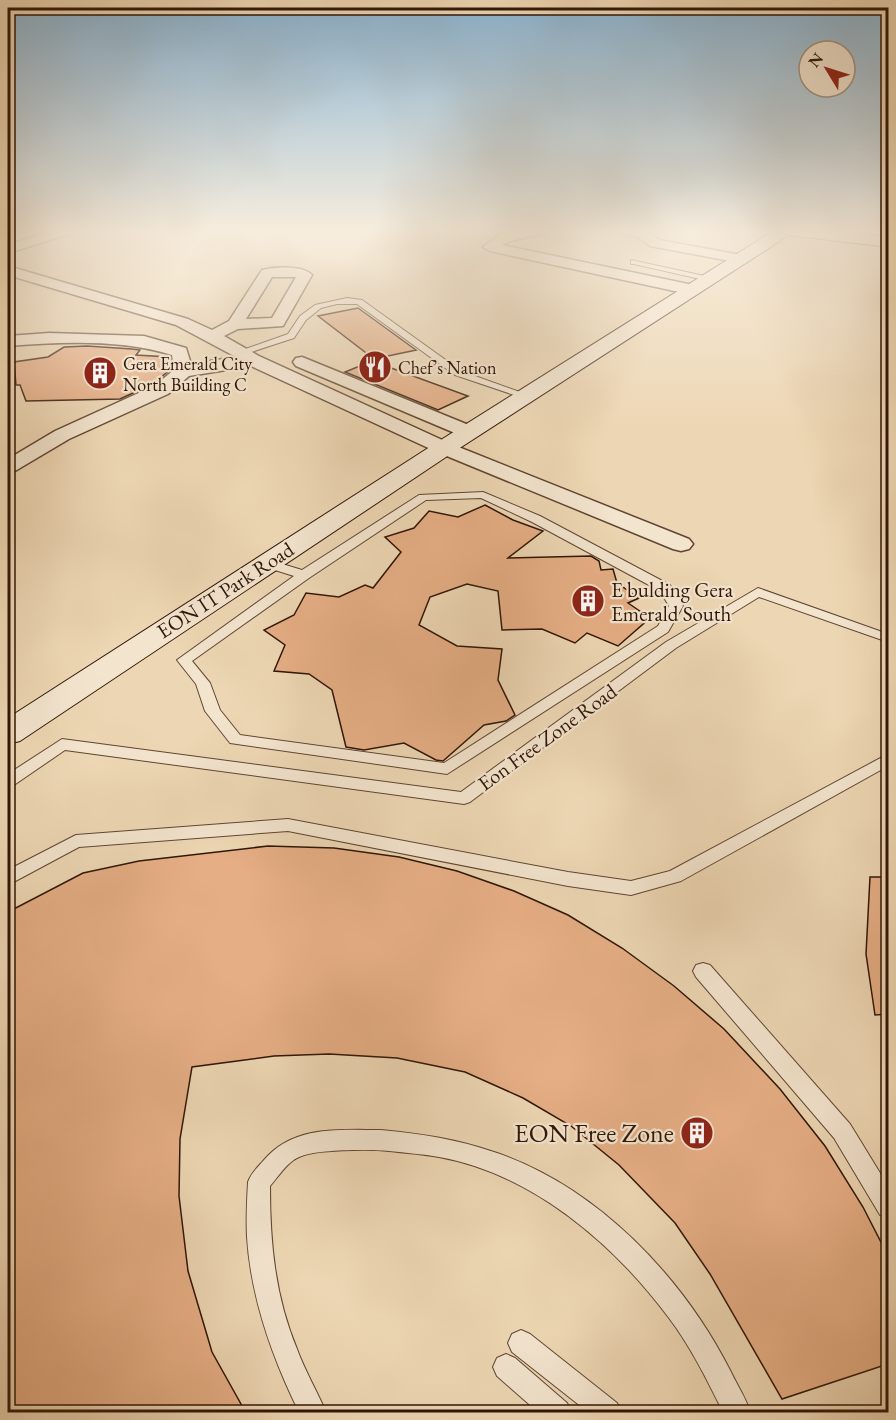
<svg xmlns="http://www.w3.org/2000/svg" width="896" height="1420" font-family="'EB Garamond',serif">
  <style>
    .building { fill: #e6ae85; stroke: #301607; stroke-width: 1.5 }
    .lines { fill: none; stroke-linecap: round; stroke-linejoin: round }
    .lane-casing { stroke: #5f4632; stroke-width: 2 }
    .street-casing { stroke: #5f4632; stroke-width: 3 }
    .secondary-casing { stroke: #301607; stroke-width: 2 }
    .lane { fill: #f3e4ce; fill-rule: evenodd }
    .street { fill: #f3e4ce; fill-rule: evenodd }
    .secondary { fill: #f3e4ce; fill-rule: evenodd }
    .labels { text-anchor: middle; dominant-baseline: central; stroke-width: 4.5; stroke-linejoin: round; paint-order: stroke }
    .far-poi-label { font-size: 18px; fill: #301607; stroke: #f3e4ce; text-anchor: start }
    .poi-label { font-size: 21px; fill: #301607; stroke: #f3e4ce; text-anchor: start }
    .street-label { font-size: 21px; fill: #301607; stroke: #f3e4ce }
    .near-poi-label { font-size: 26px; fill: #301607; stroke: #f3e4ce; text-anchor: end }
  </style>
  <rect width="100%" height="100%" fill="#edd6b3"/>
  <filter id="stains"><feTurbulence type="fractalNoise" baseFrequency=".00333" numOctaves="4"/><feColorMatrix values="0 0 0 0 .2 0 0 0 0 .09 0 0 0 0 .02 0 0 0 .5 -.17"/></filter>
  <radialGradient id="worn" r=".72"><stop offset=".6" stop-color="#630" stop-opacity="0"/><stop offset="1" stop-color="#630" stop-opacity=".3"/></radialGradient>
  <path class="building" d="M 358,308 L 416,350 L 374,359 L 318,316 Z
    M 87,346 L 132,349 L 140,350 L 136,355 L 170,357 L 172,368 L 153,384 L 120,399 L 26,401 L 20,385 L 16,385 L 14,362 L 48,357 L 64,347 Z
    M 372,361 L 468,396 L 438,410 L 345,372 Z
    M 485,505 L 513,520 L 543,531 L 508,558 L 591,556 L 599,561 L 601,570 L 613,569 L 617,583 L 639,598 L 628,603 L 650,618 L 618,646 L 587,633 L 575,643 L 542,629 L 502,630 L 498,591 L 467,584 L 430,597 L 419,625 L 457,646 L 502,649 L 498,680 L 515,715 L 506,721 L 484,725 L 443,761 L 436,760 L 404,743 L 364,750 L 346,747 L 332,690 L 309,674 L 274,671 L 285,645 L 264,630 L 294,615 L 306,593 L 339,597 L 365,585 L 373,588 L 401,552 L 385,537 L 414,528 L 429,511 L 458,517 Z
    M 268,846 L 334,848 L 399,857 L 457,871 L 514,891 L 568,915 L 622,948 L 674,986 L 724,1029 L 780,1089 L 825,1146 L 863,1207 L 888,1256 L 888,1364 L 782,1399 L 710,1274 L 675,1223 L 619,1165 L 571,1126 L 523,1098 L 465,1072 L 397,1058 L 329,1054 L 274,1056 L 192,1067 L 180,1139 L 179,1196 L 188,1271 L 212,1352 L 246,1413 L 8,1413 L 8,912 L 83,873 L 139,861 Z
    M 870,877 L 888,877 L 888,1014 L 875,1015 L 866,954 Z"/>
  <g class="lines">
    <defs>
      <path id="lane" d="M 631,260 L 709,277 L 713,279 L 709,281 L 634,264 L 631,264 Z
        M 347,298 L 362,300 L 461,371 L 531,396 L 523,398 L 455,375 L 357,304 L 337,304 L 321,308 L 306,320 L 294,338 L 242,355 L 234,353 L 288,334 L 300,316 L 315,305 Z
        M 483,492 L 540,516 L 670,585 L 683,606 L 668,632 L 447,774 L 230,743 L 205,711 L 196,684 L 177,660 L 294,576 L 262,566 L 260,563 L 262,560 L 266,559 L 302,570 L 419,495 ZM 481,498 L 532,522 L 660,591 L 669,606 L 658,626 L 444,763 L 240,735 L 220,710 L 210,683 L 192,661 L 309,578 L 426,500 Z
        M 758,588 L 888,634 L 888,642 L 759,597 L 676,648 L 470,802 L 464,804 L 65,750 L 14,785 L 8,786 L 8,774 L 62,739 L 461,792 L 666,642 Z
        M 888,754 L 888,766 L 681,881 L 631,895 L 568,886 L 288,831 L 79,847 L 8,885 L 8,870 L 76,835 L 288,819 L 568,872 L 631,881 L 670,871 Z
        M 703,963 L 710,965 L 850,1124 L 888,1186 L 888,1218 L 880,1215 L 834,1138 L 696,977 L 693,971 L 696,965 Z
        M 381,1130 C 422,1134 457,1139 497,1153 C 598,1188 683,1277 731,1372 C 737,1385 746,1398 750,1412 L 723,1412 C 707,1380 691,1347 669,1318 C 614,1244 533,1174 439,1157 C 423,1154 406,1153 389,1151 C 371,1149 315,1149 299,1157 C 287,1162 278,1177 270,1186 C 270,1243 275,1296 297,1349 C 305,1371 317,1391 326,1412 L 299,1412 C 272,1357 251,1299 247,1237 C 246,1219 247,1200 248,1182 C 251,1173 258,1167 264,1160 C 294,1125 339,1130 381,1130 Z
        M 521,1330 L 530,1334 L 617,1403 L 621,1412 L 588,1412 L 512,1352 L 508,1343 L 512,1334 Z
        M 506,1354 L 515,1358 L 567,1403 L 571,1412 L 538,1412 L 497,1376 L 493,1367 L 497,1358 Z"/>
      <path id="street" d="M 54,230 L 75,230 L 73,233 L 8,253 L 8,245 Z
        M 514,230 L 548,230 C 540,238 517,236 502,245 L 693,285 L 701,290 L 693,295 L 490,251 L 483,247 L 504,232 Z
        M 617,230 L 644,230 L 659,240 L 741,255 L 748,259 L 741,263 L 650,246 L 638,237 L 619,233 Z
        M 8,266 L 188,319 L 212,330 L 229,321 L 262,270 C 275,267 303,265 312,275 L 283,326 L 238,329 L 224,336 L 259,356 L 451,444 L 689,539 L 693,544 L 689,549 L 681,551 L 673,549 L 437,452 L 251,366 L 189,376 L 168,394 L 69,439 L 15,471 L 8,473 L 8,459 L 55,431 L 154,386 L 174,370 L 172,355 C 120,339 62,342 8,346 L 8,336 L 49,333 L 144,336 L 186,348 L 191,364 L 236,357 L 176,325 L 8,275 ZM 272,277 L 296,277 L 272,318 L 246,319 Z
        M 302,357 L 476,428 L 479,432 L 476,436 L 462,436 L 296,366 L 293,362 L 296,358 Z"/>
      <path id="secondary" d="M 775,230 L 829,230 L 888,237 L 888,247 L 789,235 L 452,453 L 20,741 L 8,744 L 8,718 L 436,443 Z"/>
    </defs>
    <use href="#lane" class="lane-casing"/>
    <use href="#street" class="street-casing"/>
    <use href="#secondary" class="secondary-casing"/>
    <use href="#lane" class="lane"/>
    <use href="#street" class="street"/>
    <use href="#secondary" class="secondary"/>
  </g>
  <linearGradient id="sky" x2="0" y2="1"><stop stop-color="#8ab5d4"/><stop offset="0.54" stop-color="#f7eddd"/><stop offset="1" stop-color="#f7eddd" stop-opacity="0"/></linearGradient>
  <rect width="896" height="429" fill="url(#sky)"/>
  <defs>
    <symbol id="restaurant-disc" viewBox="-11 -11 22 22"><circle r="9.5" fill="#8f2418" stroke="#f3e4ce"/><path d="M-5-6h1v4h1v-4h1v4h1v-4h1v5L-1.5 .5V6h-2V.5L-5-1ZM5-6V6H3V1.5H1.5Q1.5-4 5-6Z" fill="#fff"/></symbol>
    <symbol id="building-disc" viewBox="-11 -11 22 22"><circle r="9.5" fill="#8f2418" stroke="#f3e4ce"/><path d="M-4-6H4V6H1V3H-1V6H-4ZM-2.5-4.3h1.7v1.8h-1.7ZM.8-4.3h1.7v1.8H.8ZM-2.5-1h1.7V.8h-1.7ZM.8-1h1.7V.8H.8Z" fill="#fff"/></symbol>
  </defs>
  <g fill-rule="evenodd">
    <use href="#restaurant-disc" x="356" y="348" width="38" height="38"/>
    <use href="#building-disc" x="81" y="354" width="38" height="38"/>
    <use href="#building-disc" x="569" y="582" width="38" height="38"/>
    <use href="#building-disc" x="678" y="1114" width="38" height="38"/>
  </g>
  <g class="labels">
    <g class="far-poi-label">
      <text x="123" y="363">Gera Emerald City<tspan x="123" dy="21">North Building C</tspan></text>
      <text x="398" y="367">Chef’s Nation</text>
    </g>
    <g class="poi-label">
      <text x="611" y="589">E bulding Gera<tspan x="611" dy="24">Emerald South</tspan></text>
    </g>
    <g class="street-label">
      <text transform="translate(225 590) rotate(-33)">EON IT Park Road</text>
      <text transform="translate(547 737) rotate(-36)">Eon Free Zone Road</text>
    </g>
    <g class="near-poi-label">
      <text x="674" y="1133">EON Free Zone</text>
    </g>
  </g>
  <rect width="896" height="1420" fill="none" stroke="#edd6b3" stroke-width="30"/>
  <rect x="9" y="9" width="878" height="1402" fill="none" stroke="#301607" stroke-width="3"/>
  <rect x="15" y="15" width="866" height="1390" fill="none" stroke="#301607" stroke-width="1.5"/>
  <g transform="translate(827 69) rotate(308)"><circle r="28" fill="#f3e4ce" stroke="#a5927e" stroke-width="1.5"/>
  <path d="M0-4.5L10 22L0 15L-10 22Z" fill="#8f2418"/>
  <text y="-9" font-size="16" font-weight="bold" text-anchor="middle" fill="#301607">N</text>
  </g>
  <rect width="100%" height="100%" filter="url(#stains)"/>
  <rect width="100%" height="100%" fill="url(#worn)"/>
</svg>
